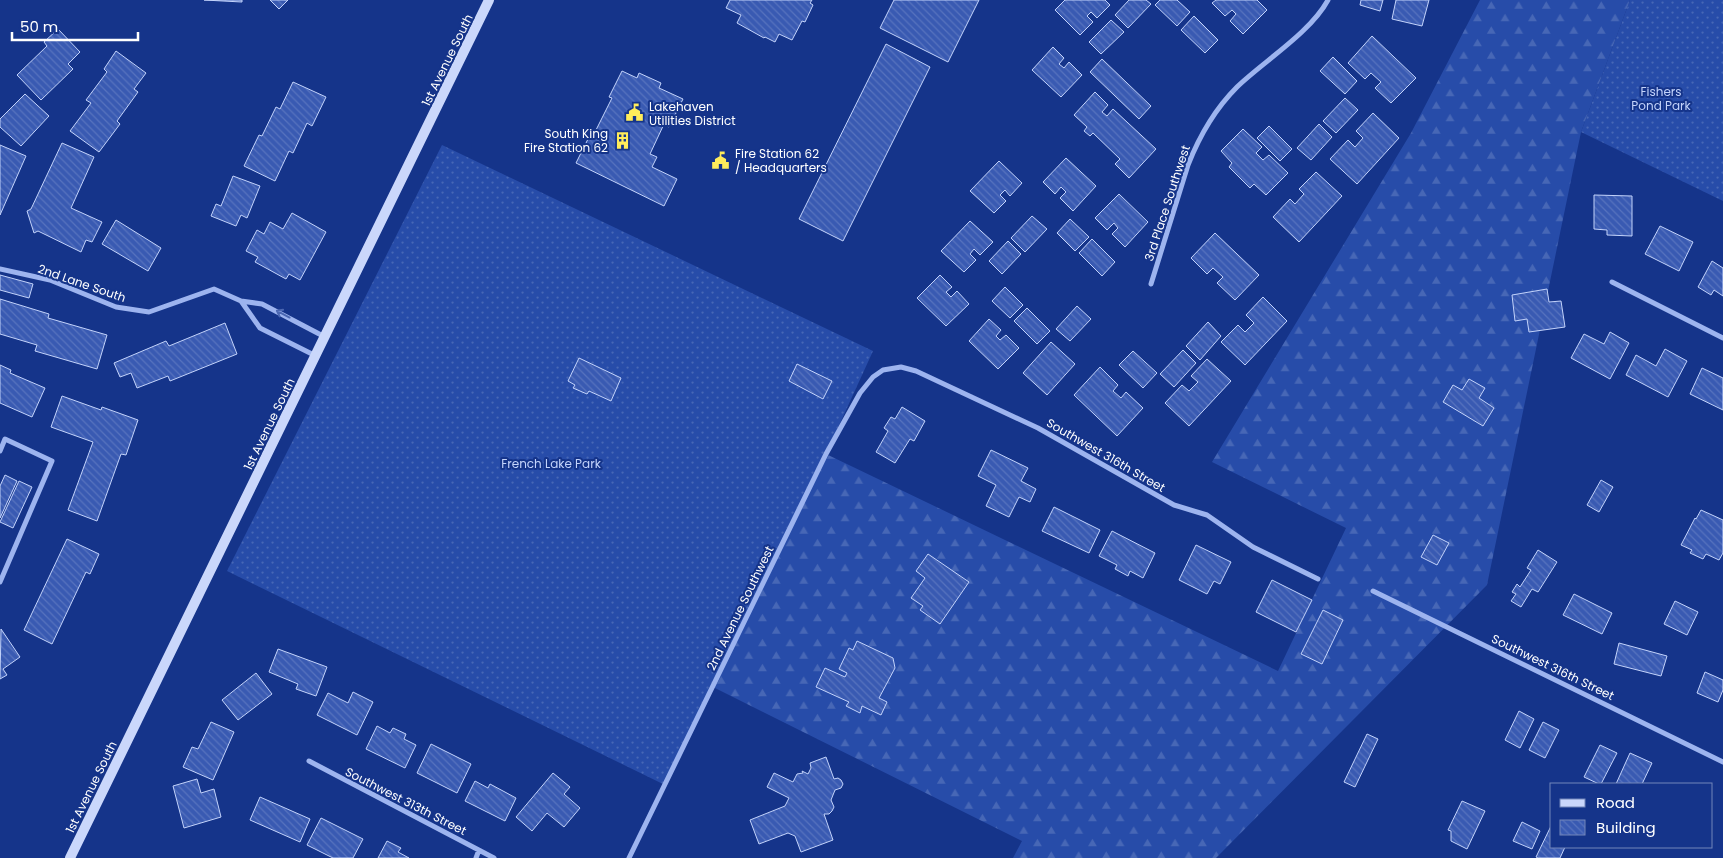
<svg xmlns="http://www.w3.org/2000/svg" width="1723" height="858" font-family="Poppins,sans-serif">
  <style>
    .grass { fill: url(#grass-dots) }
    .forest { fill: url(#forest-firs) }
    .building { fill: url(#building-back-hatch); stroke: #c3d3fb }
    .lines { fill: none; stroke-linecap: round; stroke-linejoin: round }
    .minor { stroke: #9db4ef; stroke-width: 5 }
    .secondary { stroke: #cad7fb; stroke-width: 10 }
    .oneway { stroke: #4b67b2 }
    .labels { text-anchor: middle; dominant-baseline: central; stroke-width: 4; stroke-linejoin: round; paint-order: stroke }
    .street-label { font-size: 12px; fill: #fff; stroke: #15348a }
    .park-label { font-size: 12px; fill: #c3d3fb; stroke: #15348a }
    .poi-label { font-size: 12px; fill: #fff; stroke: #15348a; text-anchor: start }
  </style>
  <defs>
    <pattern id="grass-dots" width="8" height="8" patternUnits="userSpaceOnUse" patternTransform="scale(1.25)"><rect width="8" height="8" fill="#274ca9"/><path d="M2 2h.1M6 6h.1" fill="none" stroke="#4767b6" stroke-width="1.8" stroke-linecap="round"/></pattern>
    <pattern id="forest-firs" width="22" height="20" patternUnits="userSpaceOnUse" patternTransform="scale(1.25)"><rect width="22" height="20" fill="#274ca9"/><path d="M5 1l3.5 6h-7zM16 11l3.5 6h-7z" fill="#4767b6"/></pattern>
    <pattern id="building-back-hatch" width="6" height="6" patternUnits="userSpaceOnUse" patternTransform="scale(1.25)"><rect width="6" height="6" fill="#395ab2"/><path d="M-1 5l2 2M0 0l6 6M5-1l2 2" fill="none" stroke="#5773be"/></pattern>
  </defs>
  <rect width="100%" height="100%" fill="#15348a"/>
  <path class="grass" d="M 1630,0 L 1723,0 L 1723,201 L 1581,132 Z
    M 442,145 L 873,351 L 826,454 L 665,785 L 227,571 Z"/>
  <path class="forest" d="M 1480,0 L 1630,0 L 1581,132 L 1487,585 L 1216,858 L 1013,858 L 1022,841 L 713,687 L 826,454 L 1278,671 L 1346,528 L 1212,462 L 1411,133 Z"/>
  <path class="building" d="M 204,0 L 242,0 L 242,2 Z
    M 270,0 L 288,0 L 279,9 Z
    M 730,0 L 812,0 L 810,3 L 813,5 L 805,22 L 802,21 L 792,40 L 779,34 L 775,42 L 765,37 L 764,38 L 737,23 L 741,15 L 726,8 Z
    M 894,0 L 979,0 L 948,62 L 880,28 Z
    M 1065,0 L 1105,0 L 1110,5 L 1097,18 L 1091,12 L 1087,16 L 1093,22 L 1080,35 L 1055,10 Z
    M 1129,0 L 1146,0 L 1151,4 L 1128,28 L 1115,15 Z
    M 1160,0 L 1177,0 L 1190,12 L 1177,26 L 1155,5 Z
    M 1216,0 L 1257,0 L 1267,10 L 1243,34 L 1230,21 L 1236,14 L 1232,10 L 1225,16 L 1212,3 Z
    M 1361,0 L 1383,0 L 1380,11 L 1360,5 Z
    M 1396,0 L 1429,0 L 1422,26 L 1392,19 Z
    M 1194,16 L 1218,40 L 1205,53 L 1181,30 Z
    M 1111,20 L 1124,32 L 1101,54 L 1089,42 Z
    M 58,29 L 80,52 L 68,64 L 73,69 L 41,100 L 17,75 L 47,46 L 44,42 Z
    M 1372,36 L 1416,78 L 1391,103 L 1375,88 L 1381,82 L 1371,73 L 1365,79 L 1348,63 Z
    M 886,44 L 930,67 L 843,241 L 799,219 Z
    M 1053,47 L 1064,58 L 1059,64 L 1064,68 L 1069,62 L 1082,75 L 1061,97 L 1032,70 Z
    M 116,51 L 146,73 L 134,89 L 138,92 L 117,121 L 120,124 L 99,152 L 70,131 L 91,103 L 86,100 L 107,72 L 104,69 Z
    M 1333,57 L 1357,81 L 1345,94 L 1320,71 Z
    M 1102,59 L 1151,106 L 1139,119 L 1090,72 Z
    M 622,71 L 637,78 L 639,73 L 661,83 L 659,88 L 683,99 L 669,127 L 664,124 L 650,154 L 657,157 L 652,167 L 677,179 L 664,206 L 576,163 L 589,137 L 592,138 L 612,98 L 609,97 Z
    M 293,82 L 326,97 L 312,126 L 307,123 L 293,153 L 289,151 L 275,181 L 244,166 L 259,135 L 262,136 L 276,107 L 280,109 Z
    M 1095,92 L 1108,105 L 1102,112 L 1107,116 L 1113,109 L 1156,149 L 1129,178 L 1115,164 L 1120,159 L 1093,133 L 1090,136 L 1084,131 L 1087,127 L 1074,115 Z
    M 25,94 L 49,116 L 21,146 L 0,127 L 0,119 Z
    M 1345,98 L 1358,110 L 1336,133 L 1323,121 Z
    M 1373,113 L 1399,138 L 1357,184 L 1330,159 L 1348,140 L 1355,147 L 1363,138 L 1356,131 Z
    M 1319,124 L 1332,137 L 1311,160 L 1297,148 Z
    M 1269,126 L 1292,149 L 1280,161 L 1257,138 Z
    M 1243,129 L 1262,147 L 1256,153 L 1263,160 L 1269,155 L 1288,173 L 1266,195 L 1254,184 L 1250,188 L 1229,167 L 1232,163 L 1221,151 Z
    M 62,143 L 94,157 L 71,208 L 102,222 L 92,242 L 86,240 L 81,252 L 38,231 L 34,233 L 27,211 L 31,209 Z
    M 0,145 L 26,156 L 0,215 Z
    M 1066,158 L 1096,186 L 1073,211 L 1060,198 L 1066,192 L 1061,187 L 1055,194 L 1043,182 Z
    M 999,161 L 1022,183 L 1010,196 L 1005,190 L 1000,195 L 1006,201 L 994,213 L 970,191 Z
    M 1316,172 L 1342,196 L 1299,242 L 1273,217 L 1290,199 L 1295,204 L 1304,194 L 1299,189 Z
    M 233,176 L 260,186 L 247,218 L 241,215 L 236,226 L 211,216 L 216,204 L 221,206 Z
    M 1119,194 L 1148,222 L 1125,247 L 1112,234 L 1118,228 L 1114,223 L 1107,230 L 1095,218 Z
    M 1594,195 L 1632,196 L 1632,236 L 1607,235 L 1607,230 L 1594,229 Z
    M 292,213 L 326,232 L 300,280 L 289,274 L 286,279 L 255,262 L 258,257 L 246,251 L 257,230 L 264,234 L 270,222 L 283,229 Z
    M 1032,216 L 1047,229 L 1025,252 L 1011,238 Z
    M 1070,219 L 1089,237 L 1075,251 L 1057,233 Z
    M 116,220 L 161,248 L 148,271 L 102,244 Z
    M 970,221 L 993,242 L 980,255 L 974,249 L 970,254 L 976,260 L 964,272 L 941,251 Z
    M 1660,226 L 1693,242 L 1679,271 L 1645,254 Z
    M 1215,233 L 1259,275 L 1235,300 L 1217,283 L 1223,277 L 1213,268 L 1207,274 L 1191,258 Z
    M 1092,239 L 1115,262 L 1102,276 L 1079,253 Z
    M 1008,241 L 1021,254 L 1002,274 L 989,261 Z
    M 1712,261 L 1723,268 L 1723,296 L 1714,290 L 1711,295 L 1698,287 Z
    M 0,275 L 33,284 L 29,298 L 0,290 Z
    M 940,275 L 952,287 L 946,292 L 951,297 L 957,291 L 969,304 L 946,326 L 917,298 Z
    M 1005,287 L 1023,305 L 1010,318 L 992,301 Z
    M 1547,289 L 1549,302 L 1561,301 L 1565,327 L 1529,332 L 1527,319 L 1515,321 L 1512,295 Z
    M 1263,297 L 1287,321 L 1245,365 L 1221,342 L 1238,325 L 1245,332 L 1254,323 L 1246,315 Z
    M 0,299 L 49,314 L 48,318 L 107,335 L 97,369 L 35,351 L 37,345 L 0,334 Z
    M 1077,306 L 1091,319 L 1070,341 L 1056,329 Z
    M 1027,308 L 1050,331 L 1037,344 L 1014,321 Z
    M 989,319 L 1001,330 L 996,336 L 1000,340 L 1006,335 L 1019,348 L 998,369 L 969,341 Z
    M 1208,322 L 1221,336 L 1200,360 L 1186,346 Z
    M 225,323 L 237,354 L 170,381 L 168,376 L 137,388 L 131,373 L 120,377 L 114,363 L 166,341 L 169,346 Z
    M 1610,332 L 1629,343 L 1610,379 L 1571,358 L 1584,334 L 1604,344 Z
    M 1051,342 L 1075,364 L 1047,395 L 1023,373 Z
    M 1665,349 L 1687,361 L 1668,397 L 1626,375 L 1636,355 L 1656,366 Z
    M 1183,350 L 1196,363 L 1174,387 L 1160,374 Z
    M 1133,351 L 1157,373 L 1143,388 L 1119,365 Z
    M 579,358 L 621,378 L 611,401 L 589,391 L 587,394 L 573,388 L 575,385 L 568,381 Z
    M 1207,359 L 1231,381 L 1189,426 L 1165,403 L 1182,385 L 1189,391 L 1198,382 L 1191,376 Z
    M 797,364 L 832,381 L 823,399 L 789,381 Z
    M 0,365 L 11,370 L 10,373 L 45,388 L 32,417 L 0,403 Z
    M 1100,367 L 1118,385 L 1113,391 L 1121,398 L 1126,392 L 1143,408 L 1117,436 L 1074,395 Z
    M 1702,368 L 1723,378 L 1723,410 L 1690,394 Z
    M 1469,379 L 1485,388 L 1479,398 L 1494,408 L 1483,426 L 1443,402 L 1453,385 L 1462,390 Z
    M 62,396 L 101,410 L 102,407 L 138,420 L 126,455 L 121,454 L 97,521 L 68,510 L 93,442 L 51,427 Z
    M 902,407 L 925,421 L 914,441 L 910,439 L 895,463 L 876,452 L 888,431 L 884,428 L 891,417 L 895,419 Z
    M 991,450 L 1028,468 L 1021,481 L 1036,489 L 1030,502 L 1019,497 L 1009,517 L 986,506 L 996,485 L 978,476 Z
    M 5,475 L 17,481 L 0,518 L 0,486 Z
    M 1601,480 L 1613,487 L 1599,512 L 1587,505 Z
    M 19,481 L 32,487 L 13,528 L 0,522 Z
    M 1054,507 L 1100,530 L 1089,553 L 1042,531 Z
    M 1701,510 L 1723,520 L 1723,553 L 1719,560 L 1706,554 L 1703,559 L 1690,553 L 1692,550 L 1681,545 L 1695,518 L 1696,519 Z
    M 1112,531 L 1155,553 L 1143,578 L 1130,571 L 1128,576 L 1115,569 L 1117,565 L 1099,556 Z
    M 1433,535 L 1449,543 L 1437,565 L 1421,557 Z
    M 67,539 L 99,554 L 90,574 L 86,572 L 52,644 L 24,630 Z
    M 1196,545 L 1231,562 L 1220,584 L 1214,581 L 1207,594 L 1179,580 Z
    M 1538,550 L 1557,562 L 1538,592 L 1532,589 L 1521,607 L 1511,601 L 1516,594 L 1512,592 L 1517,584 L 1520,587 L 1531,570 L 1527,568 Z
    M 928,554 L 969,582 L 940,624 L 920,610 L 923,606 L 911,598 L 925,578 L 916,571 Z
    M 1272,580 L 1312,600 L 1296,632 L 1256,612 Z
    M 1574,594 L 1612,613 L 1602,634 L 1563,615 Z
    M 1675,601 L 1698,612 L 1687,635 L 1664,624 Z
    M 1323,610 L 1343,620 L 1322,664 L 1301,654 Z
    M 1,629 L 20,657 L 3,669 L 7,675 L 0,679 Z
    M 857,641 L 893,658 L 895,668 L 879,698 L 887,702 L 881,715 L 862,706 L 860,713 L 846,706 L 849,702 L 816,687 L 825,668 L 845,677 L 847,673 L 839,669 L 849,648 L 853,650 Z
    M 1619,643 L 1667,656 L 1661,676 L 1614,664 Z
    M 278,649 L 327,667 L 316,696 L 296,689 L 298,684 L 269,672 Z
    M 1705,672 L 1723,680 L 1723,690 L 1718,702 L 1697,693 Z
    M 256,673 L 272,694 L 238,720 L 222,700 Z
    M 353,692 L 373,702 L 357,735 L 317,715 L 328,693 L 348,703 Z
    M 1519,711 L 1534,719 L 1520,748 L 1505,740 Z
    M 211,722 L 234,732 L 213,780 L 183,767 L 192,747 L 198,749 Z
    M 1543,722 L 1559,730 L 1545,758 L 1529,750 Z
    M 377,726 L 390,733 L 393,728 L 406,734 L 404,739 L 416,745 L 405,768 L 366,749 Z
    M 1367,734 L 1378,739 L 1355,787 L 1344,782 Z
    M 431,744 L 471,764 L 457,793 L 417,773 Z
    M 1600,745 L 1617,753 L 1601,784 L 1599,784 L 1584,777 Z
    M 1630,753 L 1652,763 L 1642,784 L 1616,784 Z
    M 826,757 L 834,779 L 838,778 L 841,780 L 843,784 L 841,788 L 835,790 L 831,800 L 834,807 L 832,811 L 829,814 L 824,814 L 833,840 L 801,852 L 795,836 L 788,833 L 759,844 L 750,820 L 785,806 L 789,798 L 767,787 L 774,773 L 793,782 L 797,774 L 803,773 L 802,771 L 808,774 L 811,768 L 810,763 Z
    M 553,773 L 570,787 L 564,794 L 580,808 L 564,827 L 547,813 L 532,831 L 516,817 Z
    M 197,779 L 201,793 L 214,789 L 221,817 L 184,828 L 173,786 Z
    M 475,781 L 488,788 L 490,784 L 516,798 L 505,821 L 465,801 Z
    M 260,797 L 310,819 L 300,842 L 250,820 Z
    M 1462,801 L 1485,811 L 1467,849 L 1451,841 L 1451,831 L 1448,830 Z
    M 321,818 L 363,839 L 353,858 L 333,858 L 307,845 Z
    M 1522,822 L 1540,831 L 1532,849 L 1513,841 Z
    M 1552,824 L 1552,847 L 1565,847 L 1560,858 L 1538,858 L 1536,857 Z
    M 387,841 L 401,848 L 398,852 L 409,858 L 378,858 Z"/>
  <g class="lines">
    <path class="minor" d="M 0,269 L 50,280 L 116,307 L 149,312 L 214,289 L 241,301
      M 1612,282 L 1723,338
      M 1151,284 L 1188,165 C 1199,137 1215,109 1237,87 C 1264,61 1310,33 1328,0
      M 316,356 L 260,328 L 241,301 L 262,304 L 325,337
      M 0,451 L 5,439 L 52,461 L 0,582
      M 1373,591 L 1723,762
      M 309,761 L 494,858
      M 476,858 L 479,850
      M 629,858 L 826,454 L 860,393 L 873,377 L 883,370 L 901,367 L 916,371 L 1038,428 L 1174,505 L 1207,515 L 1253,547 L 1318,579"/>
    <path class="secondary" d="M 70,858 L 489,0"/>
  </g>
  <defs><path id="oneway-shaft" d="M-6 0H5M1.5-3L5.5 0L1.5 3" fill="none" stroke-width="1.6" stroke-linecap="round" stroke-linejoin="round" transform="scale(1.25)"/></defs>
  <use class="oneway" href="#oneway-shaft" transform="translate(283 314) rotate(-152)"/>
  <defs>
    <symbol id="civic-bare" viewBox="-9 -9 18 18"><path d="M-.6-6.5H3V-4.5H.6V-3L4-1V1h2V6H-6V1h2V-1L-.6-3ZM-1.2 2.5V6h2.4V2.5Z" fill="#ffec5b" stroke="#15348a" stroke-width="2.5" paint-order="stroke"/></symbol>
    <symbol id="building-bare" viewBox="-9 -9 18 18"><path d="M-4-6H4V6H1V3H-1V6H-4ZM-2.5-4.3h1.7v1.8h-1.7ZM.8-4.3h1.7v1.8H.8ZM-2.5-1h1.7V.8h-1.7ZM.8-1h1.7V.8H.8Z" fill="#ffec5b" stroke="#15348a" stroke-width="2.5" paint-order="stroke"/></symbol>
  </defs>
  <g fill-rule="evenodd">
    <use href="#civic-bare" x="622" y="100" width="25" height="25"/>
    <use href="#building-bare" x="610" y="128" width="25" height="25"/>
    <use href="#civic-bare" x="708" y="148" width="25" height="25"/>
  </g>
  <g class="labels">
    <g class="street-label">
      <text transform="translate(447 60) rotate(-64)">1st Avenue South</text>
      <text transform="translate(1167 203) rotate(-72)">3rd Place Southwest</text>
      <text transform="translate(82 283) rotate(19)">2nd Lane South</text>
      <text transform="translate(269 424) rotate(-64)">1st Avenue South</text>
      <text transform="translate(1106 455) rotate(30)">Southwest 316th Street</text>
      <text transform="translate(740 608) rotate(-64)">2nd Avenue Southwest</text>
      <text transform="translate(1553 667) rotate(26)">Southwest 316th Street</text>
      <text transform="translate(91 787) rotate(-64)">1st Avenue South</text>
      <text transform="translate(406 801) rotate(27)">Southwest 313th Street</text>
    </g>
    <g class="park-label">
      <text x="1661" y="91">Fishers<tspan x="1661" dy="14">Pond Park</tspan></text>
      <text x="551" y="463">French Lake Park</text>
    </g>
    <g class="poi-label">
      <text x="649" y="106">Lakehaven<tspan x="649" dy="14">Utilities District</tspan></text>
      <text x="608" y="133" text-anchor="end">South King<tspan x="608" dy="14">Fire Station 62</tspan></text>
      <text x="735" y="153">Fire Station 62<tspan x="735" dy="14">/ Headquarters</tspan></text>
    </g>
  </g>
  <rect x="1550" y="783" width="162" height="65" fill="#15348a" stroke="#7385b9"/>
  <rect x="1560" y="799" width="25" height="8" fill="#cad7fb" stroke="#7385b9"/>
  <text x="1596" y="808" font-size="15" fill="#ffffff">Road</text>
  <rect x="1560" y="820" width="25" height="15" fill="url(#building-back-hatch)" stroke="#7385b9"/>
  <text x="1596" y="833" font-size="15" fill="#ffffff">Building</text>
  <path d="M12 32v8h126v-8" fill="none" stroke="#ffffff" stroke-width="2.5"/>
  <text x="20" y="32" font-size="15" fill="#ffffff" stroke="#15348a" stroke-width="4" paint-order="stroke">50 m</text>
</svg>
